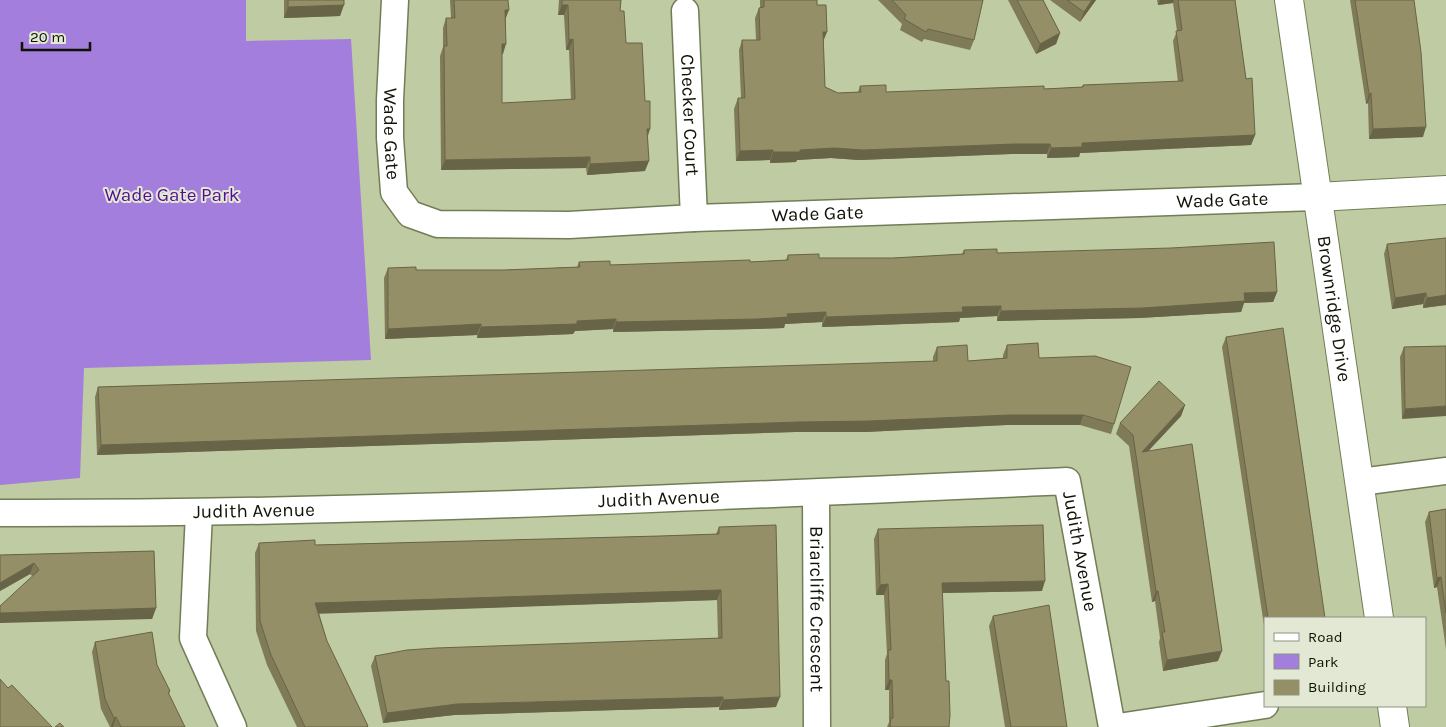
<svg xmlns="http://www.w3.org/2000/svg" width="1446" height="727" font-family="Karla,sans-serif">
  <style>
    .green { fill: #a47edc }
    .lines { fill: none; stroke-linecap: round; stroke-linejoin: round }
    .minor-casing { stroke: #727d57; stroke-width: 29 }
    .tertiary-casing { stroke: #727d57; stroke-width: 30 }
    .minor { stroke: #fff; stroke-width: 26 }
    .tertiary { stroke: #fff; stroke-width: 28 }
    .wall { fill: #7f7b58 }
    .shaded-wall { fill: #686447 }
    .building { fill: #948f66; stroke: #686447 }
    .labels { text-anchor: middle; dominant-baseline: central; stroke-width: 4; stroke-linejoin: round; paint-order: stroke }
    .street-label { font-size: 19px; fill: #0f1305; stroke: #e2e8d4 }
    .park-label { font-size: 19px; fill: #550e91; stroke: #e2e8d4 }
  </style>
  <rect width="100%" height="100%" fill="#bfcba2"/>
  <path class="green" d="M 0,0 L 246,0 L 246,41 L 351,39 L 371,360 L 84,368 L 80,478 L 0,485 Z"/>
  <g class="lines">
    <defs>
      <g id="minor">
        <path id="s1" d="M 395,0 L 390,100 L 390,138 L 394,192 L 410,214 L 438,224 L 569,225 L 694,218 L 1317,197"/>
        <path id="s2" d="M 685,11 L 694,218"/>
        <path d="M 1360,482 L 1446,471"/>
        <path id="s3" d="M 816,493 L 817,727"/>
        <path id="s4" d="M 0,513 C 356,514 712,497 1067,481 L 1112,727"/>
        <path d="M 199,513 L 193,638 L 233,727"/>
        <path d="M 1118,727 L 1265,705"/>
      </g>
      <g id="tertiary">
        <path id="s5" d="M 1289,0 L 1379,618"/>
        <path d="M 1317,197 L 1446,190"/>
        <path d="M 1392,706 L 1395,727"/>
      </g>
    </defs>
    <use href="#minor" class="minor-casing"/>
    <use href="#tertiary" class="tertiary-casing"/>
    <use href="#minor" class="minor"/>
    <use href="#tertiary" class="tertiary"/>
  </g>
  <path class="wall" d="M 284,0 L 344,0 L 340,16 L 284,18 Z
    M 450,0 L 508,0 L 502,54 L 502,103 L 571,100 L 569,50 L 566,50 L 564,15 L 558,15 L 559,0 L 621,0 L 620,11 L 626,43 L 645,101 L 648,137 L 645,171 L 587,175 L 586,168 L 441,170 L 440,56 L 443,47 L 443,28 L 446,18 L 451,18 Z
    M 760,0 L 817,0 L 817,5 L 823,41 L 825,87 L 838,93 L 858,92 L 860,86 L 886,92 L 1044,89 L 1082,87 L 1083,85 L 1178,82 L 1173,41 L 1177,31 L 1173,3 L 1158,5 L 1157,0 L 1235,0 L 1246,79 L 1255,135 L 1251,145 L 1080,153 L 1079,157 L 1047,158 L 1047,154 L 1011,154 L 859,160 L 831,158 L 797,160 L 796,162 L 770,163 L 770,160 L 736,161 L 734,109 L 738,98 L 741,98 L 739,50 L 742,40 L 756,40 L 755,18 L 759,8 L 760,8 Z
    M 878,0 L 983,0 L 974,40 L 970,50 L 924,39 L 922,42 L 900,30 L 902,24 Z
    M 1008,0 L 1043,0 L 1060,33 L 1056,44 L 1036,54 Z
    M 1050,0 L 1096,0 L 1080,22 Z
    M 1350,0 L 1414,0 L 1423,137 L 1369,139 L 1368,103 L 1366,104 Z
    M 1387,244 L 1446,305 L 1423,308 L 1423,304 L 1392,309 L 1384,254 Z
    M 964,250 L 997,253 L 1277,292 L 1273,302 L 1244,303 L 1241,312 L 1139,318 L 997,321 L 997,316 L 960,318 L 959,322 L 822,327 L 822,322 L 785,324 L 784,328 L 754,329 L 613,332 L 613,329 L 575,331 L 573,334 L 477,338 L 477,335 L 385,339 L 384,278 L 388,268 L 416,270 L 504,270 L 577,267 L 579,262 L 610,265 L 750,262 L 786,260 L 788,255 L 819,258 L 893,258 L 962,254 Z
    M 1226,337 L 1325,618 L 1265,618 L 1265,632 L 1222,347 Z
    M 1007,345 L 1039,358 L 1114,424 L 1111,434 L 1080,425 L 1006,425 L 865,432 L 795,432 L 97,455 L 95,397 L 98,387 L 933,362 L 933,357 L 937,347 L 968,361 L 1003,358 L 1003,355 Z
    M 1446,346 L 1402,419 L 1400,357 L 1404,347 Z
    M 1185,405 L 1181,416 L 1148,451 L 1218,661 L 1163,671 L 1159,642 L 1160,638 L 1155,601 L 1152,602 L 1129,446 L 1116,434 L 1120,423 Z
    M 1446,509 L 1446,649 L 1437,587 L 1434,588 L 1425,522 L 1429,512 Z
    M 719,527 L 776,707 L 719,710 L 719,707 L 454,715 L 383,723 L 371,666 L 375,656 L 718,638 L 717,600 L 319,613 L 327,641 L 368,726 L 368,727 L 297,727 L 267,665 L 256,631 L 255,553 L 259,543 L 315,545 L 660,536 L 716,534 Z
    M 878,529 L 1042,591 L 942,593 L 946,681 L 949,727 L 887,727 L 889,722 L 889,690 L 885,690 L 885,660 L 887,654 L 884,595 L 876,595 L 874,539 Z
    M 154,551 L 156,608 L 152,619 L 32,576 L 30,574 L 0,591 L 0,555 Z
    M 993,616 L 1067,727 L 1005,727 L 989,626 Z
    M 95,642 L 157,665 L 170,691 L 169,694 L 185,727 L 110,727 L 101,709 L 92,652 Z"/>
  <path class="shaded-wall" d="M 1092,0 L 1096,0 L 1080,22 L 1084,12 Z
    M 1160,0 L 1174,0 L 1173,3 L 1158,5 Z
    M 344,5 L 340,16 L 284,18 L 288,7 Z
    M 562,5 L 568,5 L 564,15 L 558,15 Z
    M 505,10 L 509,10 L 505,20 Z
    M 823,32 L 827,32 L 823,42 Z
    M 1060,33 L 1056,44 L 1036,54 L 1040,44 Z
    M 573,39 L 569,50 L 566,50 L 569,40 Z
    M 502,44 L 506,44 L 503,54 L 498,54 Z
    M 1371,93 L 1368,103 L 1366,104 L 1369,94 Z
    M 1426,127 L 1423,137 L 1369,139 L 1373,129 Z
    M 647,129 L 650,129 L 647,139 Z
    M 1255,135 L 1251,145 L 1080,153 L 1079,157 L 1047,158 L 1051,148 L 1082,143 Z
    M 1014,144 L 1050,144 L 1047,154 L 1011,154 L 859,160 L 831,158 L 797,160 L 796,162 L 770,163 L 773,152 L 800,150 L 834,148 Z
    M 773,150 L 770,160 L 736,161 L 740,151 Z
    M 590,157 L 586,168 L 441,170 L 445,160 Z
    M 649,161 L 645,171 L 587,175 L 590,164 Z
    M 1277,292 L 1273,302 L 1244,303 L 1241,312 L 1139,318 L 997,321 L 1001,311 L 1244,293 Z
    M 1426,293 L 1423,304 L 1392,309 L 1395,298 Z
    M 1446,295 L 1446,305 L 1423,308 L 1427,298 Z
    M 1001,306 L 997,316 L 960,318 L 959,322 L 822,327 L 826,317 L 962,307 Z
    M 826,312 L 822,322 L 785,324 L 784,328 L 754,329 L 613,332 L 616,322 Z
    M 616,319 L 613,329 L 575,331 L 573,334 L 477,338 L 481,327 L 577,321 Z
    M 481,324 L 477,335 L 385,339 L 388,329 Z
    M 1185,405 L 1181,416 L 1138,462 L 1142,452 Z
    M 1446,406 L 1446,416 L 1402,419 L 1405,409 Z
    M 1010,415 L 1083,415 L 1080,425 L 1006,425 L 865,432 L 795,432 L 97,455 L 101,445 Z
    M 34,563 L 30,574 L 0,591 L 0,583 Z
    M 1441,577 L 1437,587 L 1434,588 L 1437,578 Z
    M 1045,581 L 1042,591 L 938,593 L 942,583 Z
    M 888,584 L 884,595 L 876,595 L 880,585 Z
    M 721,590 L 717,600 L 312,614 L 315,603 Z
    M 1156,591 L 1158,591 L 1155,601 L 1152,602 Z
    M 156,608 L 152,619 L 0,623 L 0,613 Z
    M 1222,651 L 1218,661 L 1163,671 L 1167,660 Z
    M 889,680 L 892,680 L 889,690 L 885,690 Z
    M 723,697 L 719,707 L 454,715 L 383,723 L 387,713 L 457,704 Z
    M 780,697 L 776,707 L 719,710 L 723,700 Z
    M 116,717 L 113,727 L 111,727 L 114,718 Z"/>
  <path class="building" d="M 288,0 L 344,0 L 344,5 L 288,7 Z
    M 454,0 L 508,0 L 509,10 L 505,10 L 506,44 L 502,44 L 502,103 L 575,99 L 573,39 L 569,40 L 568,5 L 562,5 L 562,0 L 621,0 L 620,11 L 624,11 L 626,43 L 642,43 L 645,101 L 650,101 L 650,129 L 647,129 L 649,161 L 590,164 L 590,157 L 445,160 L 444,46 L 447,46 L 446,18 L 455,18 Z
    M 764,0 L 817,0 L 817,5 L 826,5 L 827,32 L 823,32 L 825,87 L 838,93 L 861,92 L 860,86 L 886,85 L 886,92 L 1044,86 L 1044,89 L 1083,87 L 1083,85 L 1183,81 L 1176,31 L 1182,30 L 1178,0 L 1235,0 L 1246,79 L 1252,78 L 1255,135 L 1082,143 L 1082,147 L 1051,148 L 1050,144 L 1014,144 L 863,150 L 834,148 L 800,150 L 800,152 L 773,152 L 773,150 L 740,151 L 738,98 L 745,98 L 742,40 L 760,40 L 759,8 L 764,7 Z
    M 892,0 L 983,0 L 974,40 L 928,29 L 926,32 L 904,19 L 906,15 Z
    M 1017,0 L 1043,0 L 1060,33 L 1040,44 Z
    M 1067,0 L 1092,0 L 1084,12 Z
    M 1355,0 L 1414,0 L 1421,52 L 1426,127 L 1373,129 L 1371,93 L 1369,94 Z
    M 1446,238 L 1446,295 L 1427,298 L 1426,293 L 1395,298 L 1387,244 Z
    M 1274,242 L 1277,292 L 1244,293 L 1245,301 L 1143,308 L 1001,311 L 1001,306 L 962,307 L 963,312 L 826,317 L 826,312 L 787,314 L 788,317 L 758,319 L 616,322 L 616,319 L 577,321 L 577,324 L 481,327 L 481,324 L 388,329 L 388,268 L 416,267 L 416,270 L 504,270 L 580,267 L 579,262 L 610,261 L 610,265 L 750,260 L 750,262 L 788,260 L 788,255 L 819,254 L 819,258 L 893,258 L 964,254 L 964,250 L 997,249 L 997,253 L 1171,248 Z
    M 1283,328 L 1325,618 L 1268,618 L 1226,337 Z
    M 1038,343 L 1039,358 L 1095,356 L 1131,367 L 1114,424 L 1083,415 L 1010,415 L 869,421 L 799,422 L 101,445 L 98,387 L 937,361 L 937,347 L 967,345 L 968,361 L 1007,358 L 1007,345 Z
    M 1446,346 L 1446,406 L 1405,409 L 1404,347 Z
    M 1159,381 L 1185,405 L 1142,452 L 1192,444 L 1222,651 L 1167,660 L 1162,632 L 1165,632 L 1158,591 L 1156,591 L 1133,435 L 1120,423 Z
    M 1446,509 L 1446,613 L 1441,577 L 1437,578 L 1429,512 Z
    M 776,525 L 780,697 L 723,700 L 723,697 L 457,704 L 387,713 L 375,656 L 407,650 L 436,648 L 722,638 L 721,590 L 315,603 L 327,641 L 368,726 L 366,727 L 305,727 L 271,655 L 260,621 L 259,543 L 315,540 L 315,545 L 660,536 L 719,534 L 719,527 Z
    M 1043,525 L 1045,581 L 942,583 L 946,681 L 949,681 L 950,715 L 949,727 L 890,727 L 891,718 L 893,718 L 892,680 L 889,680 L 888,650 L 891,650 L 888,584 L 880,585 L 878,529 Z
    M 154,551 L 156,608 L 0,613 L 0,606 L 39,570 L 34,563 L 0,583 L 0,555 Z
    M 1049,605 L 1067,727 L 1011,727 L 993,616 Z
    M 152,632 L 157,665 L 170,691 L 168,692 L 185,727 L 121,727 L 116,717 L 114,718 L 105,699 L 95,642 Z
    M 0,679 L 8,688 L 12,685 L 52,727 L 0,727 Z
    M 60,723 L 64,727 L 55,727 Z"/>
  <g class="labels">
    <g class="street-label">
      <text stroke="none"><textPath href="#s2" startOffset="104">Checker Court</textPath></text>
      <text stroke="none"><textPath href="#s1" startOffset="134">Wade Gate</textPath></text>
      <text stroke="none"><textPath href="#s1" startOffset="1034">Wade Gate</textPath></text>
      <text stroke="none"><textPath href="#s1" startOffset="629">Wade Gate</textPath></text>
      <text stroke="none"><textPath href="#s5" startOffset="312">Brownridge Drive</textPath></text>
      <text stroke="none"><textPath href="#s4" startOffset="659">Judith Avenue</textPath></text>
      <text stroke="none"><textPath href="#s4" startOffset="254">Judith Avenue</textPath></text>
      <text stroke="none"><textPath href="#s4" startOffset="1139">Judith Avenue</textPath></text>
      <text stroke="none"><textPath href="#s3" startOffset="116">Briarcliffe Crescent</textPath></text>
    </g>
    <g class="park-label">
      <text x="172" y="195">Wade Gate Park</text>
    </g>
  </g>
  <rect x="1264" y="617" width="162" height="90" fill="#e2e8d4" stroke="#8e9381"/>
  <rect x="1274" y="633" width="25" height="8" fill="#ffffff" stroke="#8e9381"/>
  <text x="1308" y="642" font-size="15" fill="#0f1305">Road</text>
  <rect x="1274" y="654" width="25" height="15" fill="#a47edc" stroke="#8e9381"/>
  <text x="1308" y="667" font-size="15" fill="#0f1305">Park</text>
  <rect x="1274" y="680" width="25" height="15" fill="#948f66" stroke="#8e9381"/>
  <text x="1308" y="692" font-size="15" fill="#0f1305">Building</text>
  <path d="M22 42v8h68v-8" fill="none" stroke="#0f1305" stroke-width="2.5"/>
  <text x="30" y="42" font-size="15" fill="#0f1305" stroke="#e2e8d4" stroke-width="4" paint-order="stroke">20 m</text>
</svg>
